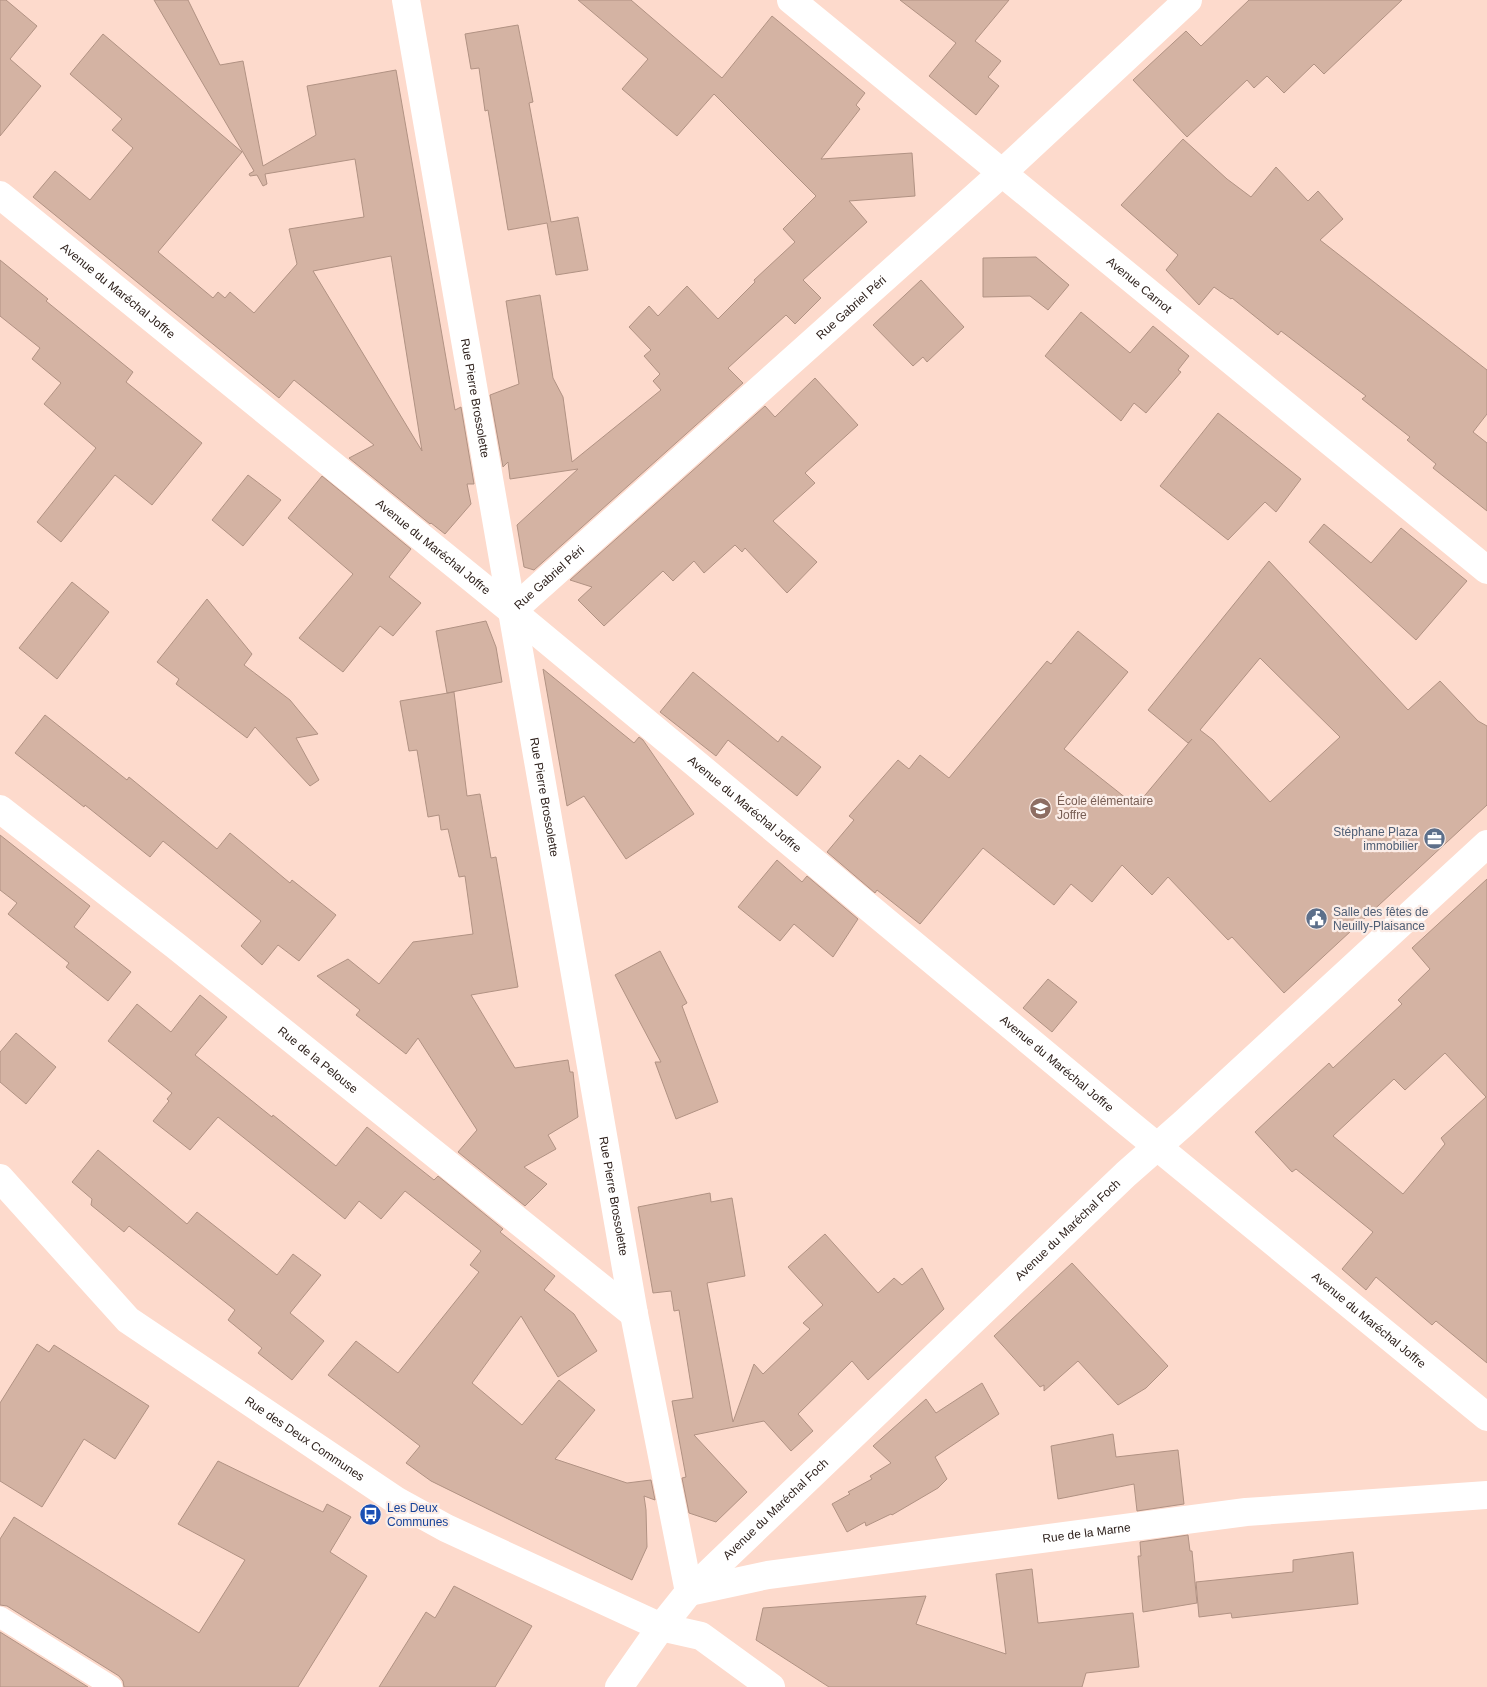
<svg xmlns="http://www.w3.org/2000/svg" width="1487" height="1687" font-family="Arial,sans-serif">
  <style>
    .building { fill: #d4b3a3; stroke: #b19283; fill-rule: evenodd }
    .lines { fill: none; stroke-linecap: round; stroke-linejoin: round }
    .service { stroke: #fff; stroke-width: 21 }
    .minor { stroke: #fff; stroke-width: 28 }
    .tertiary { stroke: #fff; stroke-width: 28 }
    .secondary { stroke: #fff; stroke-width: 28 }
    .labels { text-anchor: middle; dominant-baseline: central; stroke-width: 4.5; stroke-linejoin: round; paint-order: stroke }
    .street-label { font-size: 12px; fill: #2e211c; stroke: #fbece6 }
    .education-label { font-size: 12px; fill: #785e54; stroke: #fbece6; text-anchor: start }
    .service-label { font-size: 12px; fill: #4e5e75; stroke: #fbece6; text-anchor: end }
    .transit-label { font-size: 12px; fill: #164399; stroke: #fbece6; text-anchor: start }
  </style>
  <rect width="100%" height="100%" fill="#fddacc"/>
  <path class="building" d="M 0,0 L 6,0 L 37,26 L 10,59 L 41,86 L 0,136 Z
    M 154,0 L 188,0 L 220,65 L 243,61 L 263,166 L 316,135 L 307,86 L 396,70 L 455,410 L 461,407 L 474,484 L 467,484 L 471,504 L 445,534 L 431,523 L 430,524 L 349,458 L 374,445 L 294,380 L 279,398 L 33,197 L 55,171 L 90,200 L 133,148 L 112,130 L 122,119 L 70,74 L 103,34 L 242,152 L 158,252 L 213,298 L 218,292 L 225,298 L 230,292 L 254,313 L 297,264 L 289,229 L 364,217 L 355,159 L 265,174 L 267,184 L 263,186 L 257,175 L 250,176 L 249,174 L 254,171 ZM 391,256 L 422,451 L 313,271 Z
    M 578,0 L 631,0 L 722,78 L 772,16 L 865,93 L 856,105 L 860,109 L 821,159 L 912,153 L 915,196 L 849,201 L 867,222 L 803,280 L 821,298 L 795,324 L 786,315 L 728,368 L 743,383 L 534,570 L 524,567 L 517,525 L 578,469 L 510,479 L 508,462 L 503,467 L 490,395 L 519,384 L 506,301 L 540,295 L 553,378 L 563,397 L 572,462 L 661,390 L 653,381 L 660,374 L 644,356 L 651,350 L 629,327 L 649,306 L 658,316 L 687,286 L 718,319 L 755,282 L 754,280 L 795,242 L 783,229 L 816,196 L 714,94 L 677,136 L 622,89 L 648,59 Z
    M 900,0 L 1009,0 L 975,41 L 1001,61 L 988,77 L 999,86 L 976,115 L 929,76 L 956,43 Z
    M 1249,0 L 1402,0 L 1324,74 L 1314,64 L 1284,93 L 1267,76 L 1254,88 L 1247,80 L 1187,137 L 1133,80 L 1186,31 L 1201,46 Z
    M 518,25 L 533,102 L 529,103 L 551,222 L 578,217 L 588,270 L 556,275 L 547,223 L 508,230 L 488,110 L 485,111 L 479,68 L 471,69 L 465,34 Z
    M 1183,139 L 1227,179 L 1251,197 L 1276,167 L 1308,201 L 1318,191 L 1343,219 L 1320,240 L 1487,370 L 1487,414 L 1473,432 L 1487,443 L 1487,511 L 1433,468 L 1436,464 L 1407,440 L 1410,437 L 1362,399 L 1366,396 L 1281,331 L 1278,335 L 1232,298 L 1231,299 L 1214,287 L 1199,305 L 1166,270 L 1178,255 L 1121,205 Z
    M 1036,257 L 1069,285 L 1048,310 L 1030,296 L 983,297 L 983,258 Z
    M 0,260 L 48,299 L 46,301 L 133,372 L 126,382 L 202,443 L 152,505 L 115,475 L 61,542 L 37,522 L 96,448 L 44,404 L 61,383 L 32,359 L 40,348 L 0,316 Z
    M 921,280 L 964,327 L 927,362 L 923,357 L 913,366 L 873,325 Z
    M 1081,312 L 1130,353 L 1153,326 L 1189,356 L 1178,370 L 1181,372 L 1146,413 L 1134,403 L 1121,421 L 1045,356 Z
    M 815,378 L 858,425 L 805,473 L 815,483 L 773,521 L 817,562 L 787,593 L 745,548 L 742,552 L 735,545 L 704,573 L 694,561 L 673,581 L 663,571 L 604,626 L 578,600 L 592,587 L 570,580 L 765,406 L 775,417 Z
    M 1218,413 L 1301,479 L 1276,512 L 1265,502 L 1228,540 L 1160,486 Z
    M 248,475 L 281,500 L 243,546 L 212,520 Z
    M 322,476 L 411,549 L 389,577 L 421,603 L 393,636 L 380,626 L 343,672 L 299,638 L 353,574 L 288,518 Z
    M 1324,524 L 1371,563 L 1401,528 L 1467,581 L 1416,640 L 1309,542 Z
    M 1269,561 L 1408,710 L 1440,681 L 1478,721 L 1487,726 L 1487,805 L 1284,993 L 1232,937 L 1228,940 L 1168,877 L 1152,895 L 1122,865 L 1092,902 L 1071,884 L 1054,905 L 983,848 L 920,924 L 877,890 L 875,893 L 827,852 L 854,820 L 849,816 L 898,760 L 909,769 L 920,755 L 949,778 L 1047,661 L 1051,664 L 1078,631 L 1128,672 L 1064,749 L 1136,806 L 1192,739 L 1188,743 L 1148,710 ZM 1260,658 L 1340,737 L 1270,802 L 1213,740 L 1200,730 Z
    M 72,582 L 109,612 L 57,679 L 19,648 Z
    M 207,599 L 252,654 L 244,665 L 290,700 L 318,734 L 296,738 L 319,780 L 310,786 L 255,727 L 247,738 L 176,684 L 179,679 L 157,662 Z
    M 486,621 L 496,647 L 502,682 L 447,693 L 436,631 Z
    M 543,669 L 634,743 L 639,737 L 643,740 L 694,814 L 626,859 L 584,796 L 567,806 Z
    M 693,672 L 778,742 L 782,736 L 821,767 L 797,796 L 728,740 L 716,756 L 660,712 Z
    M 454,692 L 467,796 L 480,794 L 491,858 L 496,857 L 518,987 L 471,995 L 515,1068 L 568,1060 L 570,1072 L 573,1072 L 578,1117 L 548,1135 L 556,1149 L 524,1167 L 547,1184 L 525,1206 L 458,1152 L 477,1130 L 418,1038 L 406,1054 L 356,1015 L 360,1010 L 317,976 L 348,959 L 379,984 L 413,942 L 473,934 L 465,876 L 459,877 L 448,829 L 441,830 L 439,815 L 428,817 L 417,750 L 409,751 L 400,701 Z
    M 45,715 L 127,780 L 129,777 L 217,849 L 230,833 L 290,883 L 292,880 L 336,915 L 299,961 L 278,945 L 262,965 L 241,946 L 261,921 L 163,841 L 150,857 L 85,805 L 84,807 L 15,753 Z
    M 0,835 L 90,906 L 74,927 L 131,972 L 108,1001 L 66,967 L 69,963 L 8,914 L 17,903 L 0,890 Z
    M 777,860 L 802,882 L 807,876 L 858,919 L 833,957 L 794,924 L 780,941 L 738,907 Z
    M 1487,879 L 1487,1363 L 1436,1321 L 1432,1325 L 1376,1277 L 1366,1290 L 1342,1269 L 1373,1232 L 1296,1169 L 1292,1172 L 1255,1132 L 1329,1063 L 1333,1068 L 1402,1004 L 1398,1000 L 1430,969 L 1412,948 ZM 1445,1053 L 1486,1097 L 1441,1138 L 1445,1144 L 1403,1194 L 1333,1136 L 1394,1079 L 1405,1090 Z
    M 660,951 L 687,1003 L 682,1006 L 718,1102 L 676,1119 L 655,1062 L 661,1062 L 615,975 Z
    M 1048,979 L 1077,1002 L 1052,1032 L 1023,1008 Z
    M 200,995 L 227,1017 L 195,1055 L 272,1117 L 273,1115 L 336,1166 L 367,1127 L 434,1180 L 438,1176 L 503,1229 L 500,1232 L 555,1276 L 544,1290 L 574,1314 L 597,1351 L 558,1377 L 521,1316 L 472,1383 L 522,1425 L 559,1380 L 595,1410 L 555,1459 L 627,1483 L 651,1480 L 655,1500 L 644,1496 L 646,1510 L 647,1547 L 632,1580 L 431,1481 L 406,1463 L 420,1446 L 328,1375 L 356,1341 L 398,1373 L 479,1272 L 470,1265 L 481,1251 L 405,1191 L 381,1219 L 359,1201 L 345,1219 L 218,1117 L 190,1150 L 153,1121 L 169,1101 L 167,1099 L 172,1093 L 108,1041 L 137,1004 L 171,1032 Z
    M 16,1033 L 56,1067 L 26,1104 L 0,1082 L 0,1052 Z
    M 98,1150 L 187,1224 L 197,1212 L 277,1275 L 293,1254 L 321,1275 L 290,1313 L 324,1341 L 292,1380 L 258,1353 L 262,1348 L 228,1320 L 235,1310 L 129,1226 L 124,1232 L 91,1205 L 92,1199 L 72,1182 Z
    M 710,1193 L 711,1202 L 732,1198 L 745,1276 L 707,1283 L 733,1422 L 754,1364 L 763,1374 L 810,1329 L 803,1323 L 823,1305 L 788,1267 L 825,1234 L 878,1293 L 894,1278 L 902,1285 L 922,1268 L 944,1309 L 868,1380 L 852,1361 L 798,1414 L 813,1431 L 791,1451 L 764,1421 L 694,1435 L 747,1492 L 716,1522 L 689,1513 L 682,1478 L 686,1477 L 672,1401 L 693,1398 L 679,1310 L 674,1311 L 671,1291 L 653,1293 L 638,1207 Z
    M 1072,1263 L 1168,1366 L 1146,1388 L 1118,1405 L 1078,1361 L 1044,1391 L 1044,1385 L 1040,1387 L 994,1336 Z
    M 37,1344 L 49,1352 L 54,1345 L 149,1406 L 115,1459 L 84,1439 L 42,1507 L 0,1481 L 0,1403 Z
    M 982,1383 L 999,1414 L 935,1457 L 947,1479 L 938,1488 L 892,1515 L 891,1514 L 866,1526 L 865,1522 L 847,1532 L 832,1504 L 850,1494 L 848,1492 L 872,1479 L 870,1476 L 891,1463 L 873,1446 L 926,1399 L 936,1413 Z
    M 1113,1434 L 1116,1457 L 1178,1450 L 1184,1504 L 1137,1511 L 1134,1484 L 1058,1499 L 1051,1446 Z
    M 218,1461 L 323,1512 L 327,1504 L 351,1517 L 330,1552 L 367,1576 L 298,1687 L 124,1687 L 123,1681 L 119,1676 L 7,1606 L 0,1605 L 0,1539 L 14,1517 L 199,1633 L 245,1560 L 178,1524 Z
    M 1188,1535 L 1190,1551 L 1192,1551 L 1197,1603 L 1143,1612 L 1138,1556 L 1141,1556 L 1140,1542 Z
    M 1353,1552 L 1358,1604 L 1232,1618 L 1231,1613 L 1199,1617 L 1196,1582 L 1293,1572 L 1293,1560 Z
    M 1032,1569 L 1038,1623 L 1133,1613 L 1139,1667 L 1086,1673 L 1082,1687 L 829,1687 L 756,1640 L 763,1608 L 926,1596 L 916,1624 L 1006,1654 L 996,1574 Z
    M 454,1586 L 532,1626 L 495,1687 L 379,1687 L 426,1612 L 435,1618 Z
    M 0,1632 L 88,1687 L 0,1687 Z"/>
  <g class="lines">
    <path class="service" d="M 0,1617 L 112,1687"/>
    <g class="minor">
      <path id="s1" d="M 0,195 L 512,611 L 1121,1117 L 1487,1417"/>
      <path id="s2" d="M 512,611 L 1003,172 L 1188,0"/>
      <path id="s3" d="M 0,809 L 176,946 L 634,1314"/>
    </g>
    <g class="tertiary">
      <path id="s4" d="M 406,0 L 634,1314 L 689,1592"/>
      <path id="s5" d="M 791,0 L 1487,570"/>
      <path id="s6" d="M 0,1178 L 128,1320 L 397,1501 L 446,1528 L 661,1627 L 701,1636 L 771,1687"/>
    </g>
    <g class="secondary">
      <path id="s7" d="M 689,1592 L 768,1575 L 1246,1512 L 1487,1495"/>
      <path id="s8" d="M 619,1687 L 661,1627 L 689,1592 L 1126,1174 L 1184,1123 L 1487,844"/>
    </g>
  </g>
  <defs>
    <symbol id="school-disc" viewBox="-11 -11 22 22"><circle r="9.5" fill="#8d6e63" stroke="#fbece6"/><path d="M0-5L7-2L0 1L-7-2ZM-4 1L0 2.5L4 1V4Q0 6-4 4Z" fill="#fff"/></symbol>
    <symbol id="office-disc" viewBox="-11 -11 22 22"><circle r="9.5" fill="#5c6f8a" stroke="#fbece6"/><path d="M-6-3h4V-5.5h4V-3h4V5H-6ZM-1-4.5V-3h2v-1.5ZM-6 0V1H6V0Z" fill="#fff"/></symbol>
    <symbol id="civic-disc" viewBox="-11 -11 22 22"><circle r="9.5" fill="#5c6f8a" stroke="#fbece6"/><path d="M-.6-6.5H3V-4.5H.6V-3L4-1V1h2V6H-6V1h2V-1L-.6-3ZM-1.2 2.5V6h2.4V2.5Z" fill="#fff"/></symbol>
    <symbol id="bus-disc" viewBox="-11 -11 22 22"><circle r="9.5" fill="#1a4fb4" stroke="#fbece6"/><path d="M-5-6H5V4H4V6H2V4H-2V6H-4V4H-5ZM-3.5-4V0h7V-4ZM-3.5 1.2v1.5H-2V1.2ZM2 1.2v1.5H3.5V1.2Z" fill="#fff"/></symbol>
  </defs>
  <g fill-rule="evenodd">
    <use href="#school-disc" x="1028" y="796" width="25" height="25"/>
    <use href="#office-disc" x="1422" y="826" width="25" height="25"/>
    <use href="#civic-disc" x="1304" y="906" width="25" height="25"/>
    <use href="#bus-disc" x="358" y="1502" width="25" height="25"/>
  </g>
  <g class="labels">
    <g class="street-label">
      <text stroke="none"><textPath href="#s5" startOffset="450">Avenue Carnot</textPath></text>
      <text stroke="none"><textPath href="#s1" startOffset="152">Avenue du Maréchal Joffre</textPath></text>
      <text stroke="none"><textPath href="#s2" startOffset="455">Rue Gabriel Péri</textPath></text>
      <text stroke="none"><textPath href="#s4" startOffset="404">Rue Pierre Brossolette</textPath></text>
      <text stroke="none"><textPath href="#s1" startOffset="558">Avenue du Maréchal Joffre</textPath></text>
      <text stroke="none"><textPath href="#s2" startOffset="50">Rue Gabriel Péri</textPath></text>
      <text stroke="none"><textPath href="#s4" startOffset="809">Rue Pierre Brossolette</textPath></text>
      <text stroke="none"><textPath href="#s1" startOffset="962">Avenue du Maréchal Joffre</textPath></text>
      <text stroke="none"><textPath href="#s3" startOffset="405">Rue de la Pelouse</textPath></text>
      <text stroke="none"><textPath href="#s1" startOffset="1368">Avenue du Maréchal Joffre</textPath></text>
      <text stroke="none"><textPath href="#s4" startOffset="1214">Rue Pierre Brossolette</textPath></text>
      <text stroke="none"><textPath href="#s8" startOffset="642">Avenue du Maréchal Foch</textPath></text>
      <text stroke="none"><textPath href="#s1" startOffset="1772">Avenue du Maréchal Joffre</textPath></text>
      <text stroke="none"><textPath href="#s6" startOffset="404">Rue des Deux Communes</textPath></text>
      <text stroke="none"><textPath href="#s8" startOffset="238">Avenue du Maréchal Foch</textPath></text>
      <text stroke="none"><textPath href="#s7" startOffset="402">Rue de la Marne</textPath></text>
    </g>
    <g class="education-label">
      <text x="1057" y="801">École élémentaire<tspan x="1057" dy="14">Joffre</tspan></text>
    </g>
    <g class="service-label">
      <text x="1418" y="832">Stéphane Plaza<tspan x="1418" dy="14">immobilier</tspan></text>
      <text x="1333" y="912" text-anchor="start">Salle des fêtes de<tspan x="1333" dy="14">Neuilly-Plaisance</tspan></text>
    </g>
    <g class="transit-label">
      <text x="387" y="1508">Les Deux<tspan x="387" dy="14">Communes</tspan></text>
    </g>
  </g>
</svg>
